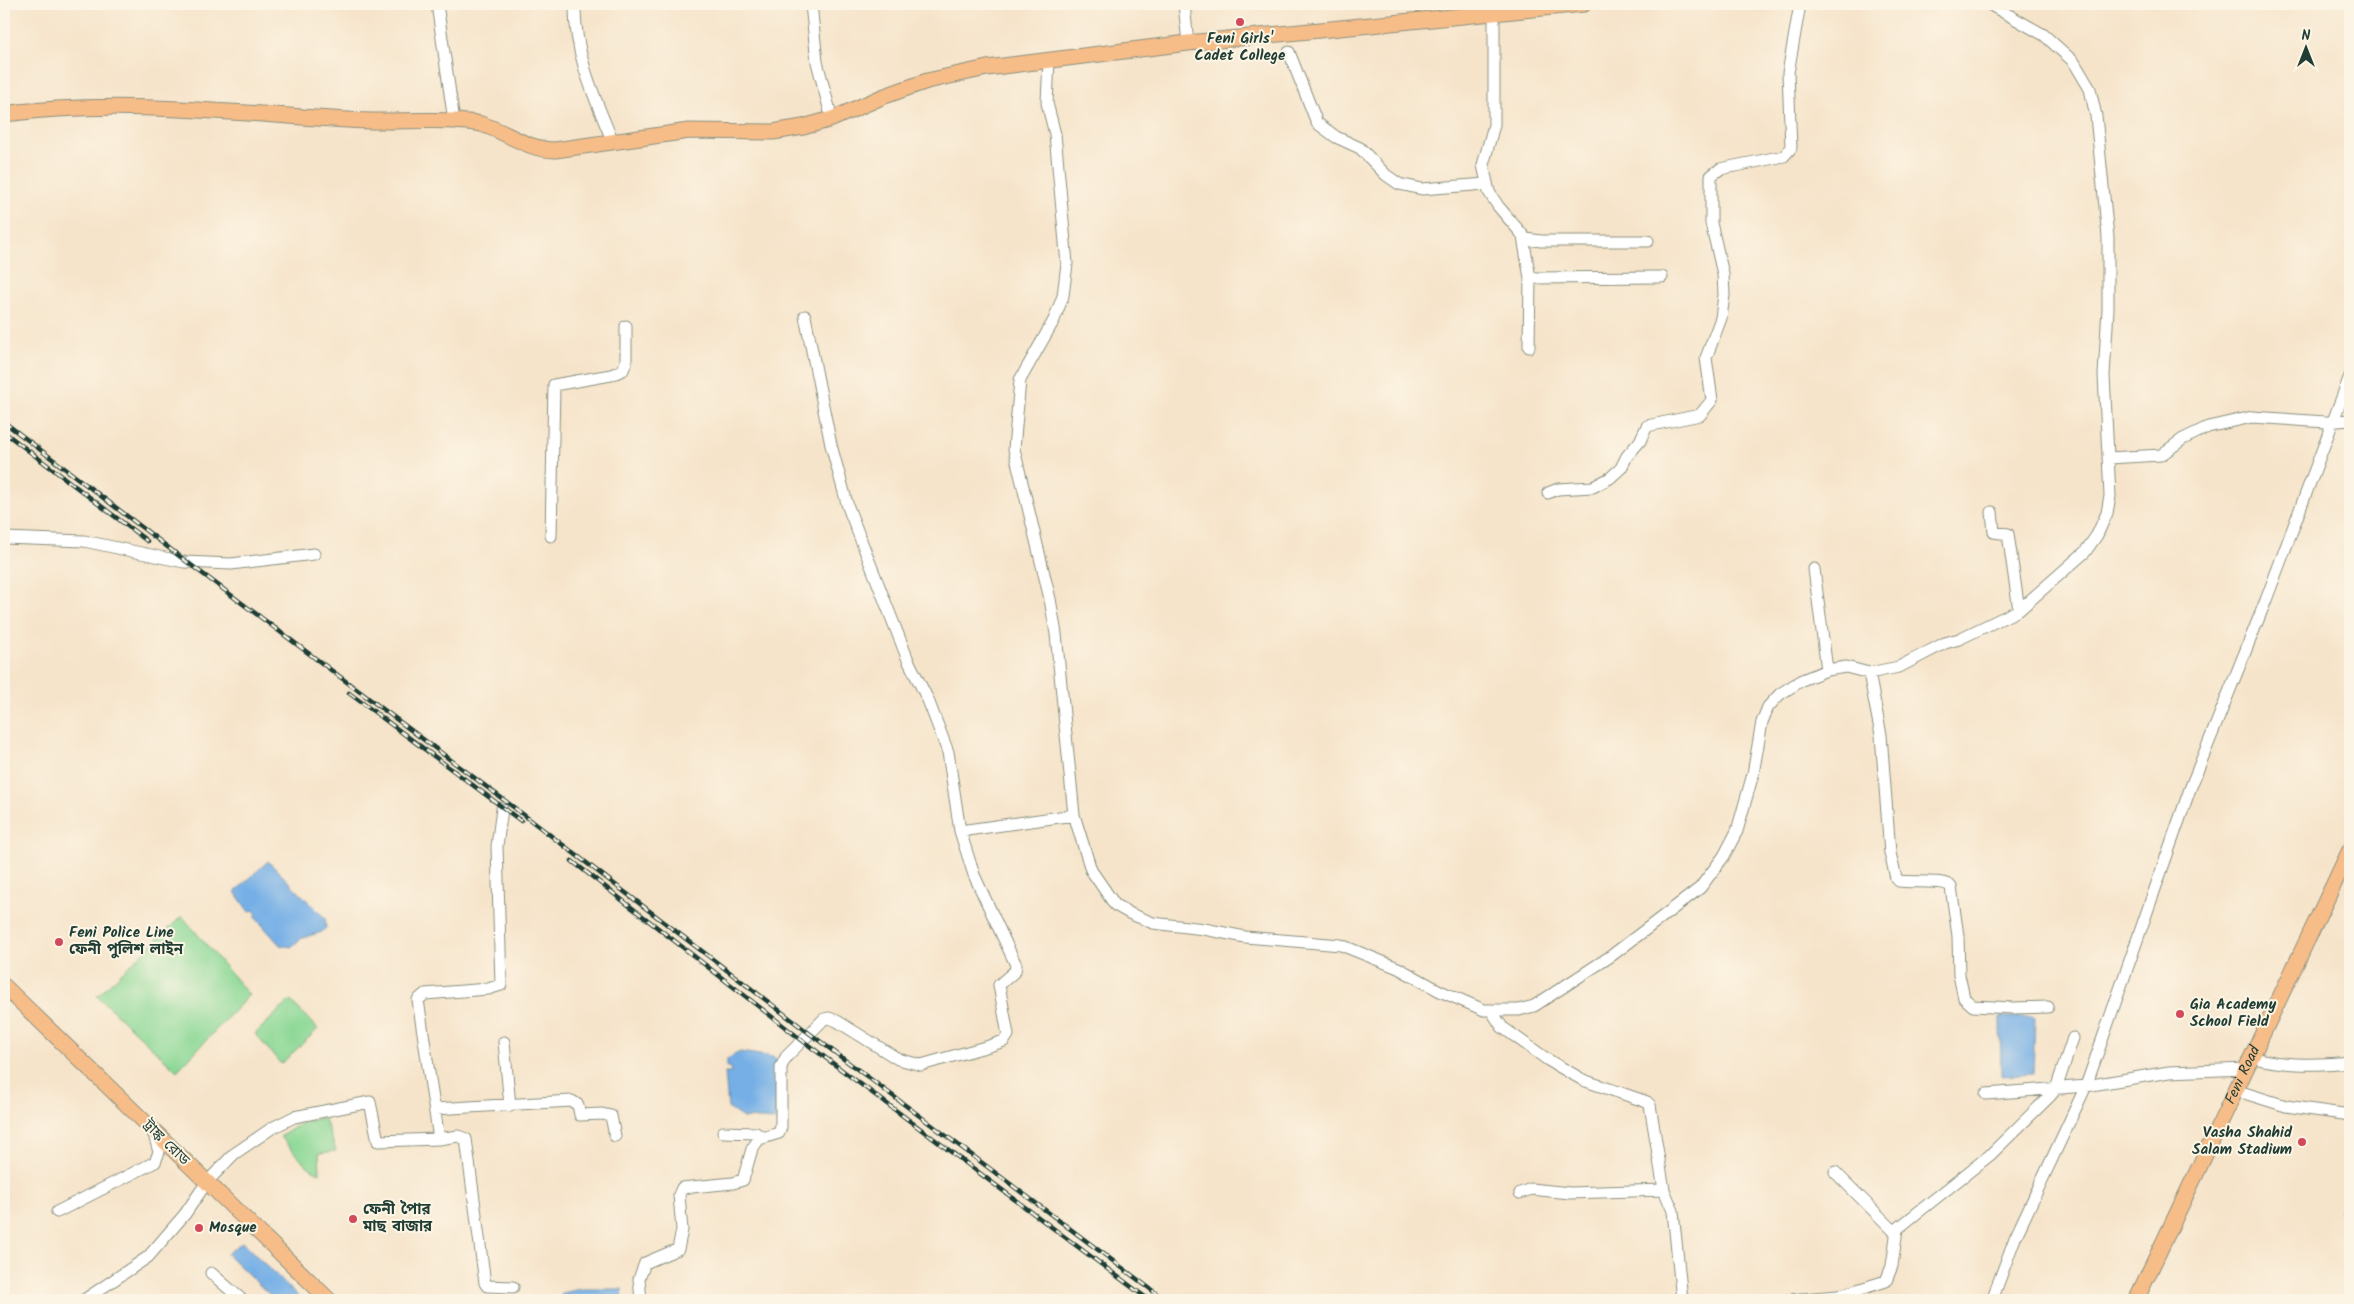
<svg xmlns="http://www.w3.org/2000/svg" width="2354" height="1304" font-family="Kalam,'Noto Sans Bengali',sans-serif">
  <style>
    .green { fill: #8cd896; stroke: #568a65 }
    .water { fill: #75afe6; stroke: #4a768d }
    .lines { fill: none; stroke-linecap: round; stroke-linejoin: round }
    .minor-casing { stroke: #8a907f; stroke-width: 13 }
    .major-casing { stroke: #8a907f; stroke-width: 17 }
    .minor { stroke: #fff; stroke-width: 11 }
    .major { stroke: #f7bd88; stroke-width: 15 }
    .rail-casing { stroke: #1f3d34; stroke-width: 4.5 }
    .rail { stroke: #fcf5e5; stroke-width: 2.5; stroke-dasharray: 8; stroke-linecap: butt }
    .poi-dot { fill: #d1495b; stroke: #fcf5e5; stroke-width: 2 }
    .labels { text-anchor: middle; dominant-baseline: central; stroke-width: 4; stroke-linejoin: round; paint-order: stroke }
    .poi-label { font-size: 15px; font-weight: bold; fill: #1f3d34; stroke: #fcf5e5; text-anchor: start }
    .street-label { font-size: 15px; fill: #1f3d34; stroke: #fcf5e5 }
  </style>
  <rect width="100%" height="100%" fill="#fcf5e5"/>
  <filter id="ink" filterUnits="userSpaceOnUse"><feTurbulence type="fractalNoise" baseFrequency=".02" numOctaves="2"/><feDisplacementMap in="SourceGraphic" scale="10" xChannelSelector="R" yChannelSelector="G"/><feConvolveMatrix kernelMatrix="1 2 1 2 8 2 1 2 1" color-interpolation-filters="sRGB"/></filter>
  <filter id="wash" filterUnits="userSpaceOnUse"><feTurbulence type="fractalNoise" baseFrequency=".0096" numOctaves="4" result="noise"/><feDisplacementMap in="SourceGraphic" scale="20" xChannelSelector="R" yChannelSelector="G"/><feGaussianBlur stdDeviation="1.12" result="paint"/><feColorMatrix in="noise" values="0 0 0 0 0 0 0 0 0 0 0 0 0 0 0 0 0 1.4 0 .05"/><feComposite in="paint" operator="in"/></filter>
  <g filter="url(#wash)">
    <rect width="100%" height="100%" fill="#f6e4ca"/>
    <path class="green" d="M 182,916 L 249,995 L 177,1071 L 97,996 Z
      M 290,1000 L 318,1029 L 281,1064 L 255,1034 Z
      M 324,1117 L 336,1151 L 319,1153 L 320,1173 C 304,1168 293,1149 280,1137 L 301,1123 Z"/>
    <path class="water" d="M 268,861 L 325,918 L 326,928 L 322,932 L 302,938 L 291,947 L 280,945 L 255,917 L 257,914 L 253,910 L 249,912 L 235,892 Z
      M 2000,1017 L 2035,1017 L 2033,1074 L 2001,1076 Z
      M 740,1052 L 773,1057 L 779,1063 L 776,1120 L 743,1118 L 728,1108 L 725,1073 L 731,1073 L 731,1069 L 727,1067 L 727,1059 Z
      M 242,1242 L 302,1300 L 275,1300 L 227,1254 Z
      M 580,1289 L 622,1289 L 623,1300 L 558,1300 L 563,1293 Z"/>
  </g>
  <g filter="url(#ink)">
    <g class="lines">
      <defs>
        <path id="minor" d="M 437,4 L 454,121
          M 575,4 C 574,53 594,96 612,140
          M 811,4 L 817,62 L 832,119
          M 1184,4 L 1188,43
          M 1494,13 L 1494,125 L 1483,165 L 1489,192 L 1498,206 L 1526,239 L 1541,241 L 1648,241
          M 1289,52 L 1317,123 L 1336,137 L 1360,148 L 1386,175 L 1399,184 L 1422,189 L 1486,184
          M 1049,60 L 1047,103 L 1055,134 L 1067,264 L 1063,296 L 1054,320 L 1020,380 L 1014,449 L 1050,599 L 1056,634 L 1074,815 L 1091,870 L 1115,905 L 1131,914 L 1153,923 L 1204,929 L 1245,937 L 1341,945 L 1398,968 L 1440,991 L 1484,1010 L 1519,1010 L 1534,1006 L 1611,956 L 1700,888 L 1724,856 L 1737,831 L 1753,774 L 1762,722 L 1768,707 L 1780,694 L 1802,680 L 1827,670 L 1846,667 L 1869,673 L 1899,667 L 1945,643 L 1959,639 L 2019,610 L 2085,552 L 2097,535 L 2107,513 L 2110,496 L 2104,375 L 2108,309 L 2108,237 L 2096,116 L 2090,89 L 2074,62 L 2044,35 L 1989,4
          M 1523,237 L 1530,278 L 1529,347
          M 1530,278 L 1662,277
          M 2109,458 L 2161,455 L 2183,439 L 2208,427 L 2252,417 L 2326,422 L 2350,420
          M 1548,493 L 1558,489 L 1593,487 L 1610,478 L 1621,468 L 1627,456 L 1640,441 L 1647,426 L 1700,415 L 1712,400 L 1706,358 L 1721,318 L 1724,295 L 1723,274 L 1711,223 L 1711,176 L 1720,169 L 1784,156 L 1791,148 L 1788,73 L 1800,4
          M 1992,512 L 1994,532 L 2008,534 L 2019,610
          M 551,536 L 554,385 L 611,375 L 623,370 L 626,362 L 626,326
          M 4,538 L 84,541 L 184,562 L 231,564 L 314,554
          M 1814,569 L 1827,670
          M 1869,673 L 1881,735 L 1890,853 L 1896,878 L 1899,881 C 1911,883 1945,879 1951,887 L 1958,936 L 1959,975 L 1964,998 L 1973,1006 L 2013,1008 L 2048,1007
          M 960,831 L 1074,815
          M 1491,1010 L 1502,1027 L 1548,1060 L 1583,1080 L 1647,1102 L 1650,1105 L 1664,1190 L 1673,1211 L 1682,1300
          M 504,1042 L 510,1106
          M 2258,1059 C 2289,1066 2318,1065 2350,1062
          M 2241,1092 L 2286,1106 L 2350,1115
          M 1986,1094 L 2086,1086 L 2169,1072 L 2246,1069
          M 435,1109 L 572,1101 L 578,1105 L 580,1115 L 602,1114 L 611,1116 L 615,1136
          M 723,1132 L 756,1133 L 763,1138
          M 439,1139 L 458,1136 L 466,1139 L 485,1283 L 487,1286 L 513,1287
          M 1835,1172 L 1896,1233
          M 1520,1193 L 1531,1189 L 1570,1193 L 1664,1190
          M 57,1212 L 155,1162 L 159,1152 L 153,1131
          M 2350,1214 L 2350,1217
          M 211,1273 L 242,1300
          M 84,1300 L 148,1257 L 185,1214 L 207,1182 L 234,1154 L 272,1128 L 294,1117 L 370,1102 L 378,1141 L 439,1139 L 418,1000 L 425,994 L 488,989 L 501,985 L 497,846 L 502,809
          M 641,1300 L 639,1279 L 645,1263 L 678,1249 L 682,1230 L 679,1195 L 682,1188 L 733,1183 L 743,1180 L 752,1149 L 759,1139 L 779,1133 L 781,1127 L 781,1067 L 786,1057 L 824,1019 L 829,1018 L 837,1021 L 898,1059 L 921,1065 L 989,1046 L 1004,1041 L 1008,1035 L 999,985 L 1015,971 L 1016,965 L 974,875 L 960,831 L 948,752 L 928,700 L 908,660 L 848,507 L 831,445 L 805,316
          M 1788,1300 L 1838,1296 L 1886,1281 L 1892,1266 L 1897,1229 L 1990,1155 L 2050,1096 L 2056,1089 L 2073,1038
          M 1992,1300 L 2015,1238 L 2086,1086 L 2190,789 L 2266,600 L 2350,376"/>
        <g id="major">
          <path d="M 4,114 C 118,99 234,113 348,120 C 384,123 419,119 455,121 C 463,122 473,122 481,124 C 507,132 528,150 555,150 L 689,131 L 773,132 L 803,127 L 832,119 L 882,97 L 927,81 L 987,68 L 1188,43 L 1584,4"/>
          <path d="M 4,986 L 329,1300"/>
          <path id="s1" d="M 2136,1300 L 2350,850"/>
        </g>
      </defs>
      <use href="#minor" class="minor-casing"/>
      <use href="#major" class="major-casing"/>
      <use href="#minor" class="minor"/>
      <use href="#major" class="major"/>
      <defs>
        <path id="rail" d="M 4,422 L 195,568 L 516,809 L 809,1033 L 1165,1300
          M 4,432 L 147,541
          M 349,693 L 521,821
          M 572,861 L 803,1041 L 1149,1300"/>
      </defs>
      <use href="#rail" class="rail-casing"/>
      <use href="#rail" class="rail"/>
    </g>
  </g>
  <g class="poi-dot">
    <circle cx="1240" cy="22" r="5"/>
    <circle cx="59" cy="942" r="5"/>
    <circle cx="2180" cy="1014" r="5"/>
    <circle cx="2302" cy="1142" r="5"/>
    <circle cx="353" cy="1219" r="5"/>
    <circle cx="199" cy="1228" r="5"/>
  </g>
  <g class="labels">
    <g class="poi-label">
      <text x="1240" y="39" text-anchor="middle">Feni Girls'<tspan x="1240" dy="17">Cadet College</tspan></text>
      <text x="69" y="933">Feni Police Line<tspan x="69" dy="17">ফেনী পুলিশ লাইন</tspan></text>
      <text x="2190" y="1005">Gia Academy<tspan x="2190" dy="17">School Field</tspan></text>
      <text x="2292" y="1133" text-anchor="end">Vasha Shahid<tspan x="2292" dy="17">Salam Stadium</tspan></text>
      <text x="363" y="1210">ফেনী পৈার<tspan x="363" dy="17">মাছ বাজার</tspan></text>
      <text x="209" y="1228">Mosque</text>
    </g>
    <g class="street-label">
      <text stroke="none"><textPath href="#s1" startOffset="249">Feni Road</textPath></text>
      <text transform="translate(166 1143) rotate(44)">ট্রাঙ্ক রোড</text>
    </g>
  </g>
  <rect width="2354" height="1304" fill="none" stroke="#fcf5e5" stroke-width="20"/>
  <g transform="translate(2306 48)" stroke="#fcf5e5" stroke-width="4" paint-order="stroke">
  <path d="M0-4L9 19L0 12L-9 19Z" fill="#1f3d34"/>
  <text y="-8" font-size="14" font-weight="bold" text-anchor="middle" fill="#1f3d34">N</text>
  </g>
</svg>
